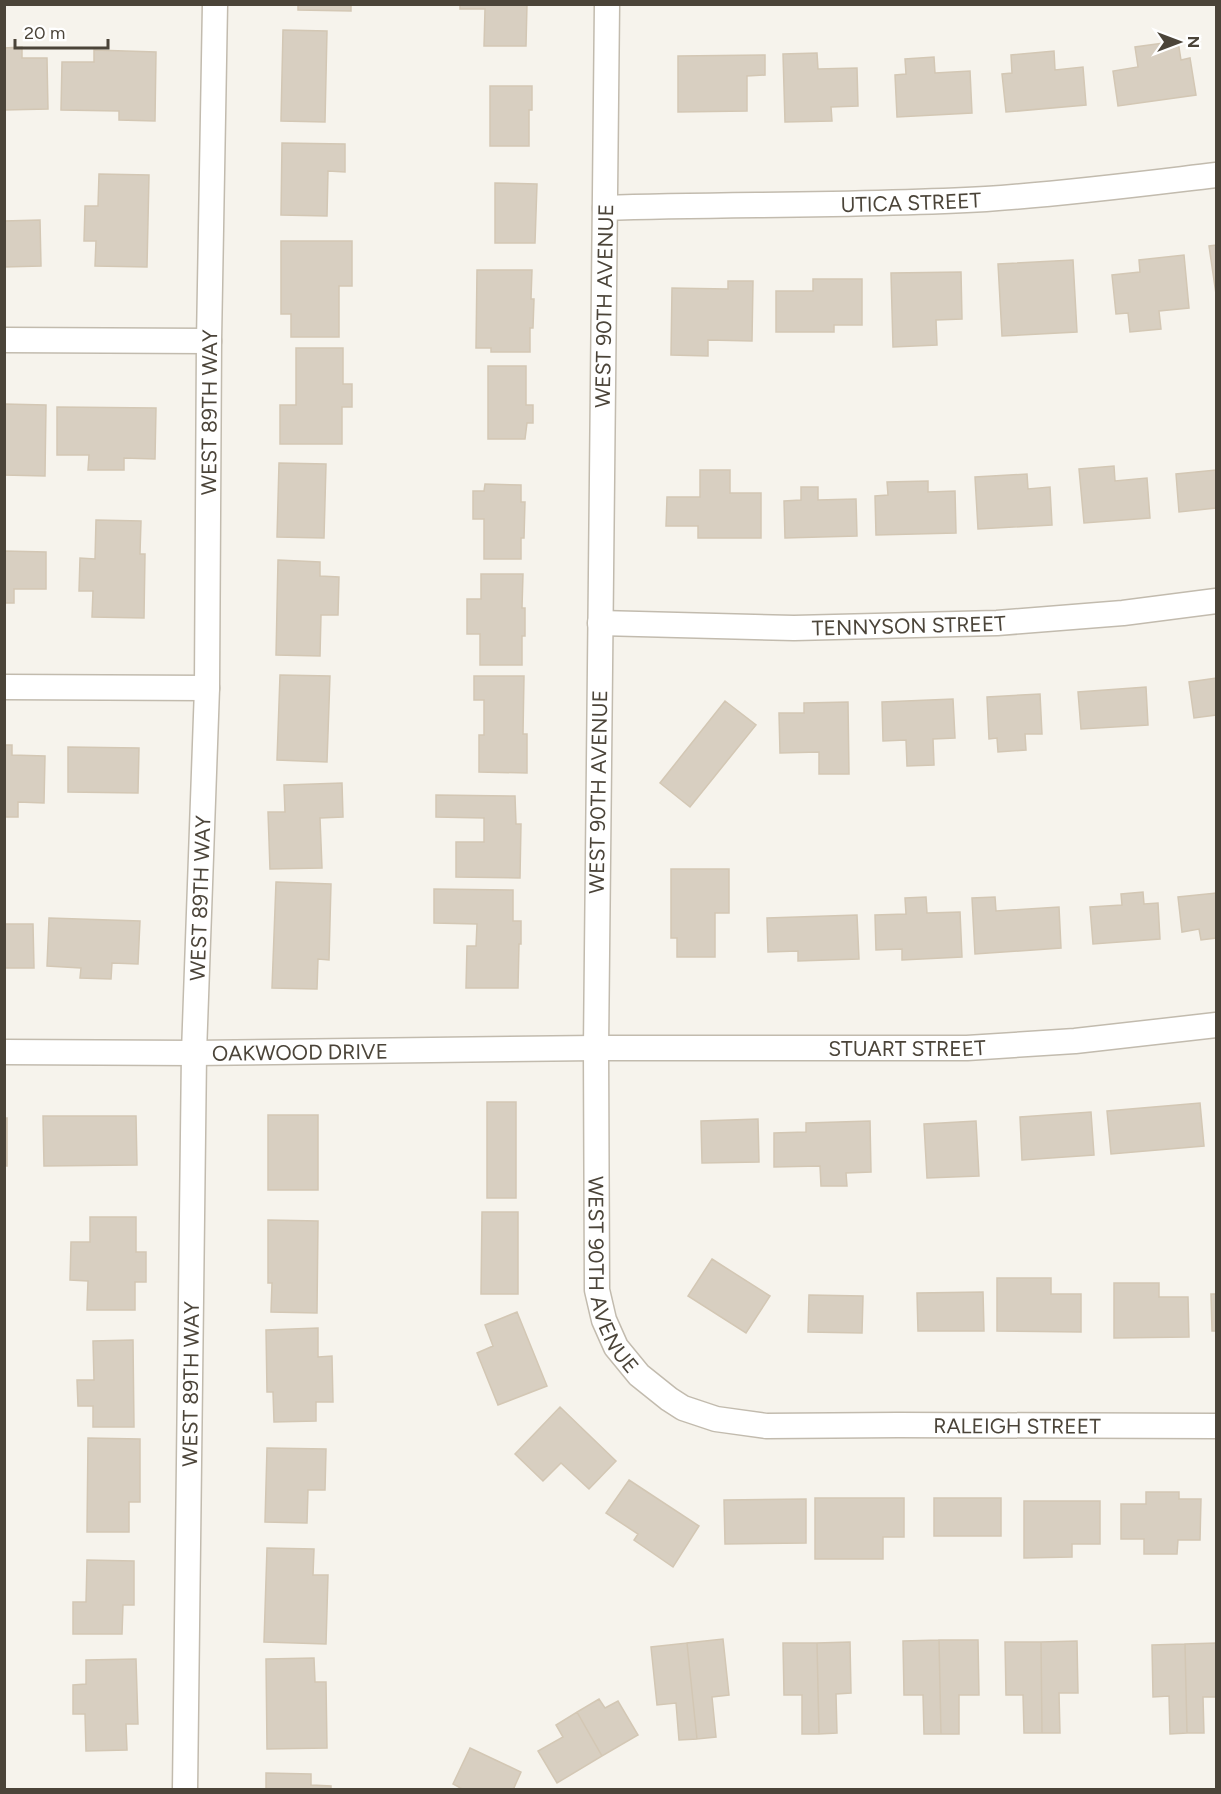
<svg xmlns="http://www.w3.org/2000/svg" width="1221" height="1794" font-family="Figtree,sans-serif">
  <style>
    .building { fill: #d8cfc1; stroke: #d3c7b4; stroke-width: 1.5 }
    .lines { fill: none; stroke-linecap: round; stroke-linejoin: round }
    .street-casing { stroke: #c2bbae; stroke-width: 27 }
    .street { stroke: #fff; stroke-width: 24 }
    .labels { text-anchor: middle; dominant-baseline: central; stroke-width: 4.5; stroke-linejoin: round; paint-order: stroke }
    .street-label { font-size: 21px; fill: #4b4439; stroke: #fff }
  </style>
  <rect width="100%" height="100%" fill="#f6f3ec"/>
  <path class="building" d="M 298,4 L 351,4 L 351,11 L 298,10 Z
    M 460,4 L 527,4 L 526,46 L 484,46 L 485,9 L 460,9 Z
    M 283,30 L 327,31 L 325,122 L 281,121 Z
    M 1178,41 L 1181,60 L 1190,58 L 1196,95 L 1118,106 L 1113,71 L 1138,67 L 1135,47 Z
    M 22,47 L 22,58 L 47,58 L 48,109 L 4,110 L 4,48 Z
    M 94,50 L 156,52 L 155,121 L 119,120 L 119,111 L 61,110 L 62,62 L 94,62 Z
    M 1054,51 L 1055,70 L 1083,67 L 1086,105 L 1006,112 L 1002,74 L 1012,73 L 1011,55 Z
    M 817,53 L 818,69 L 857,68 L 858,106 L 831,107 L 832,121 L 785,122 L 783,54 Z
    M 765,55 L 765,75 L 747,76 L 747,111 L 678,112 L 678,56 Z
    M 934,57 L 935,73 L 970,71 L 972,113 L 897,117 L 895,75 L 906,74 L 905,59 Z
    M 490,86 L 532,86 L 532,110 L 529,110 L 529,146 L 490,146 Z
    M 282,143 L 345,144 L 345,172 L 328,171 L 327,216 L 281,215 Z
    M 99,174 L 149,175 L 147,267 L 95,266 L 96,241 L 84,241 L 85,206 L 98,206 Z
    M 495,183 L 537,184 L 535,243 L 495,243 Z
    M 40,220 L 41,266 L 4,267 L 4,221 Z
    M 281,241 L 352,241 L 352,286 L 339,286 L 339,337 L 291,337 L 291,314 L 281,314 Z
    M 1216,245 L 1216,294 L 1209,246 Z
    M 1184,255 L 1189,308 L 1159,311 L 1161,329 L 1130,332 L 1128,313 L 1116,314 L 1112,275 L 1140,272 L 1139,260 Z
    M 1073,260 L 1077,332 L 1002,336 L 998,264 Z
    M 477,270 L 532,270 L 531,299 L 534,299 L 533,328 L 530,328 L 530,352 L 491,352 L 491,348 L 476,348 Z
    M 961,272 L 962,319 L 936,320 L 937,345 L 893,347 L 891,273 Z
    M 813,279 L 862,279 L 862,325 L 834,325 L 834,332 L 776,332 L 776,291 L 813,291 Z
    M 728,281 L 753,281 L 752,341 L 708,340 L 708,356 L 671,355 L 672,288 L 728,289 Z
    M 296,348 L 343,348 L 343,384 L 352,384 L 352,407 L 342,407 L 342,444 L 280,444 L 280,405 L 296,405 Z
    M 488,366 L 526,366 L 526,405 L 533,405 L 533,423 L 527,423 L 525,439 L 488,439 Z
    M 4,404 L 46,405 L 45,476 L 4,475 Z
    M 57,407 L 156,408 L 155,459 L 124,458 L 124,470 L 88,470 L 89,455 L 57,455 Z
    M 279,463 L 326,464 L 324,538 L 277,537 Z
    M 1114,466 L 1115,481 L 1147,478 L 1150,518 L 1084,523 L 1079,469 Z
    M 700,470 L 730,470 L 730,493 L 761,493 L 761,538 L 698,538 L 698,526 L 666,526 L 667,497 L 700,497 Z
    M 1216,470 L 1216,508 L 1179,512 L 1176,474 Z
    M 1027,474 L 1028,489 L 1050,487 L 1052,525 L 978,529 L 975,477 Z
    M 928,481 L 928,492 L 955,491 L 956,533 L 876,535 L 875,496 L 888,495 L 887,482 Z
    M 485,484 L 521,485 L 521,502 L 525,502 L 524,538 L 521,538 L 521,559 L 484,559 L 484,519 L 473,519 L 473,491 L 484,491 Z
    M 801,487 L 818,487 L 818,500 L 856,499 L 857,536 L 785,538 L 784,501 L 801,500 Z
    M 96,520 L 141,521 L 140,554 L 145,554 L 144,618 L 92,617 L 93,591 L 79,591 L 80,558 L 95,559 Z
    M 4,551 L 46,552 L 46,589 L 14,589 L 14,603 L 4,603 Z
    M 278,560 L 320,562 L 320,576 L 339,577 L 338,615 L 321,615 L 320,656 L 276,655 Z
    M 481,574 L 523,574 L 522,608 L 525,608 L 525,636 L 522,636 L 522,665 L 480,665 L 480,634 L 467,634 L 467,599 L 481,599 Z
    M 280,675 L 330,676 L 327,762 L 277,760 Z
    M 474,676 L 524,676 L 523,734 L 527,734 L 527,773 L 479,772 L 479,735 L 484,735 L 484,700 L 474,700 Z
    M 1216,678 L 1216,715 L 1194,718 L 1189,682 Z
    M 1146,687 L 1148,725 L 1081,729 L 1078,692 Z
    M 1040,694 L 1042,734 L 1025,734 L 1026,750 L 998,752 L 997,738 L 989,739 L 987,697 Z
    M 953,699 L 955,738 L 933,739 L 934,765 L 907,766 L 906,740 L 883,741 L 882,702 Z
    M 725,701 L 756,725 L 690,807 L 660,783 Z
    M 848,702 L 849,774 L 819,774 L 819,752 L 780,753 L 779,713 L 804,713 L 804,703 Z
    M 4,745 L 12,745 L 12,755 L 45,756 L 44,803 L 18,802 L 18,817 L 4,817 Z
    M 68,747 L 139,748 L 138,793 L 68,792 Z
    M 342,783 L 343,817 L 320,818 L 322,868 L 270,869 L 268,812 L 285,812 L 284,785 Z
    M 436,795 L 515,796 L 516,824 L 521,824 L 520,878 L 456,877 L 456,842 L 484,842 L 484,818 L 436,817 Z
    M 671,869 L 729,869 L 729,913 L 715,913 L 715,957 L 677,957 L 677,938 L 671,938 Z
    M 276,882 L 331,884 L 329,960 L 318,959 L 317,989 L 272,988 Z
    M 434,889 L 513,890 L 513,921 L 521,921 L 521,944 L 519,944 L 518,988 L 466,988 L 467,946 L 476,946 L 477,924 L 434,923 Z
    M 1143,892 L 1144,904 L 1158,903 L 1160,939 L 1093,944 L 1090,907 L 1122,905 L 1121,894 Z
    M 1216,893 L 1216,938 L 1201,940 L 1199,929 L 1182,932 L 1178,897 Z
    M 926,897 L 927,913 L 960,912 L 962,957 L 902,960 L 902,949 L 876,950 L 875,915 L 906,914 L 905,898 Z
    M 995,897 L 996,911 L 1059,907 L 1061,948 L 975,954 L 972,898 Z
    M 857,915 L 859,959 L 798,961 L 798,951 L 768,952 L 767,918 Z
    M 49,918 L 140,921 L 138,964 L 112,963 L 111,979 L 80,978 L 81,968 L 47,966 Z
    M 4,924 L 33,924 L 34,968 L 4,968 Z
    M 487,1102 L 516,1102 L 516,1198 L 487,1198 Z
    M 1200,1103 L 1204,1146 L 1111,1154 L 1107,1111 Z
    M 1091,1112 L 1094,1155 L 1022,1160 L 1020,1117 Z
    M 268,1115 L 318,1115 L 318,1190 L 268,1190 Z
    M 43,1116 L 136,1116 L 137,1165 L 44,1166 Z
    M 4,1118 L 7,1118 L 7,1166 L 4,1166 Z
    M 758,1119 L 759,1162 L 702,1163 L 701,1121 Z
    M 870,1121 L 871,1172 L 846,1173 L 847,1186 L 821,1186 L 820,1166 L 774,1167 L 774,1133 L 806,1132 L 806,1123 Z
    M 976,1121 L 979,1176 L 927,1178 L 924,1124 Z
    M 482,1212 L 518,1212 L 518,1294 L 481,1294 Z
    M 90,1217 L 136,1217 L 136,1252 L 146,1252 L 146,1282 L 135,1282 L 135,1310 L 87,1310 L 88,1281 L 70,1280 L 71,1242 L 90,1242 Z
    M 268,1220 L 318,1221 L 317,1313 L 271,1312 L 272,1283 L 268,1283 Z
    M 712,1259 L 770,1296 L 746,1333 L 688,1296 Z
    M 997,1278 L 1051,1278 L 1051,1294 L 1081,1294 L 1081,1332 L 997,1331 Z
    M 1114,1283 L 1159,1283 L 1159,1297 L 1188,1297 L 1189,1337 L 1114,1338 Z
    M 983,1292 L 984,1331 L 918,1331 L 917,1293 Z
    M 1211,1294 L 1216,1294 L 1216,1331 L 1212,1331 Z
    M 809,1295 L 863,1296 L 862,1333 L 808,1332 Z
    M 517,1312 L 547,1386 L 498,1405 L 477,1353 L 493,1346 L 485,1325 Z
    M 318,1328 L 318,1357 L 332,1356 L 333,1402 L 316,1402 L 316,1421 L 274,1422 L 273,1392 L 267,1392 L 266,1330 Z
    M 133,1340 L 134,1427 L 93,1427 L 93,1406 L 78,1406 L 77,1380 L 94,1380 L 93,1341 Z
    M 560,1407 L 616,1461 L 589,1489 L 561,1463 L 543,1481 L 515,1454 Z
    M 88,1438 L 140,1439 L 140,1502 L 129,1502 L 129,1532 L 87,1532 Z
    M 267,1448 L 326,1449 L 325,1490 L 308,1490 L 307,1523 L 265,1522 Z
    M 629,1480 L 699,1526 L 673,1567 L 634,1540 L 638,1534 L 606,1513 Z
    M 1146,1492 L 1179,1492 L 1179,1499 L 1201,1499 L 1200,1540 L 1178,1540 L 1177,1554 L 1144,1554 L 1144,1539 L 1121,1539 L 1121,1504 L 1146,1504 Z
    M 815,1498 L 904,1498 L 904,1537 L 883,1537 L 883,1559 L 815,1559 Z
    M 934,1498 L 1001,1498 L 1001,1536 L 934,1536 Z
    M 806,1499 L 806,1543 L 725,1544 L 724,1500 Z
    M 1024,1501 L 1100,1501 L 1100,1544 L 1072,1544 L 1072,1557 L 1024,1558 Z
    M 267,1548 L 314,1549 L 313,1575 L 328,1575 L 326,1644 L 264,1642 Z
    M 87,1560 L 134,1561 L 134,1605 L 123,1605 L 122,1634 L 73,1634 L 73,1602 L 86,1602 Z
    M 723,1639 L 729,1695 L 712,1697 L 716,1737 L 697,1739 L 687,1643 Z
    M 939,1640 L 941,1734 L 924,1734 L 923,1695 L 904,1695 L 903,1641 Z
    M 939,1640 L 978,1640 L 979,1695 L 959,1695 L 959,1734 L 941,1734 Z
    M 1077,1641 L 1078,1693 L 1059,1693 L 1060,1733 L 1042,1733 L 1041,1642 Z
    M 850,1642 L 851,1693 L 836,1694 L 837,1733 L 819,1734 L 817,1643 Z
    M 1005,1642 L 1041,1642 L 1042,1733 L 1024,1733 L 1023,1695 L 1006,1695 Z
    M 687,1643 L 697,1739 L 679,1740 L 676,1703 L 657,1705 L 651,1647 Z
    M 783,1643 L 817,1643 L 819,1734 L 802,1734 L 802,1695 L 784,1695 Z
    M 1216,1643 L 1216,1697 L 1203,1697 L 1204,1733 L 1187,1733 L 1185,1644 Z
    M 1185,1644 L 1187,1733 L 1170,1734 L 1169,1696 L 1153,1697 L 1152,1645 Z
    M 314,1658 L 315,1682 L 326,1682 L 327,1748 L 267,1749 L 266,1659 Z
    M 136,1659 L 138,1724 L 126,1724 L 127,1750 L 86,1751 L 85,1714 L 73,1714 L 73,1685 L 86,1684 L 86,1660 Z
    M 599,1699 L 605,1708 L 618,1701 L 638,1735 L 602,1756 L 577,1712 Z
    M 577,1712 L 602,1756 L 557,1783 L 538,1751 L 563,1737 L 556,1725 Z
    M 470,1748 L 521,1772 L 513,1790 L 464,1790 L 453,1784 Z
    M 266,1773 L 311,1774 L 311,1785 L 331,1786 L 331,1790 L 266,1790 Z"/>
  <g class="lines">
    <defs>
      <g id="street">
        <path id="s1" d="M 607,4 L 596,1048 L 597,1290 L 604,1320 L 616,1347 L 639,1375 L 669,1399 L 683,1408 L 716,1419 L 766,1426 L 898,1425 L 1216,1426"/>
        <path id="s2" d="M 605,208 C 732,204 860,206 986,199 C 1063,194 1140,184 1216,175"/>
        <path d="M 4,340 L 209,341"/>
        <path id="s3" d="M 600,623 L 794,628 L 997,623 L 1123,613 L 1216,601"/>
        <path d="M 4,687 L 207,688"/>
        <path id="s4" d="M 4,1052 L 194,1053 L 596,1048 L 967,1048 L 1075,1041 L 1216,1025"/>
        <path id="s5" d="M 185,1790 L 194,1053 L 207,688 L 209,341 L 215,4"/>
      </g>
    </defs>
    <use href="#street" class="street-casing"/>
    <use href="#street" class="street"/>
  </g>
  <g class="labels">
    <g class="street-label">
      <text stroke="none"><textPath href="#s2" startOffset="306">UTICA STREET</textPath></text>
      <text transform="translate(604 306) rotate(-89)">WEST 90TH AVENUE</text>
      <text stroke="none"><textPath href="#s5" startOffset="1378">WEST 89TH WAY</textPath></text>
      <text stroke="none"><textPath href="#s3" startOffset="309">TENNYSON STREET</textPath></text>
      <text transform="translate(598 792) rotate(-89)">WEST 90TH AVENUE</text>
      <text stroke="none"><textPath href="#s5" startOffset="892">WEST 89TH WAY</textPath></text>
      <text stroke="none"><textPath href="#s4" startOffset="903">STUART STREET</textPath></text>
      <text stroke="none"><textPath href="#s4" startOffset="296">OAKWOOD DRIVE</textPath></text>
      <text stroke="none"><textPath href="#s1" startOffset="1274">WEST 90TH AVENUE</textPath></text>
      <text stroke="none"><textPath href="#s5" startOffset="406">WEST 89TH WAY</textPath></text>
      <text stroke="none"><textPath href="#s1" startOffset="1774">RALEIGH STREET</textPath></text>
    </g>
  </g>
  <rect width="1221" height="1794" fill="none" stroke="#4b4439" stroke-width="12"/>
  <g transform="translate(1179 42) rotate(90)" stroke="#ffffff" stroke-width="4.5" paint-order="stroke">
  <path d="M0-4.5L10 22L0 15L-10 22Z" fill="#4b4439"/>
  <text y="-9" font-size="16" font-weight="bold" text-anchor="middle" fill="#4b4439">N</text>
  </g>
  <path d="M15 39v9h93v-9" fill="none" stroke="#4b4439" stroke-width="3"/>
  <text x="24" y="39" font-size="18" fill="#4b4439" stroke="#ffffff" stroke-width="4.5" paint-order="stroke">20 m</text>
</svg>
